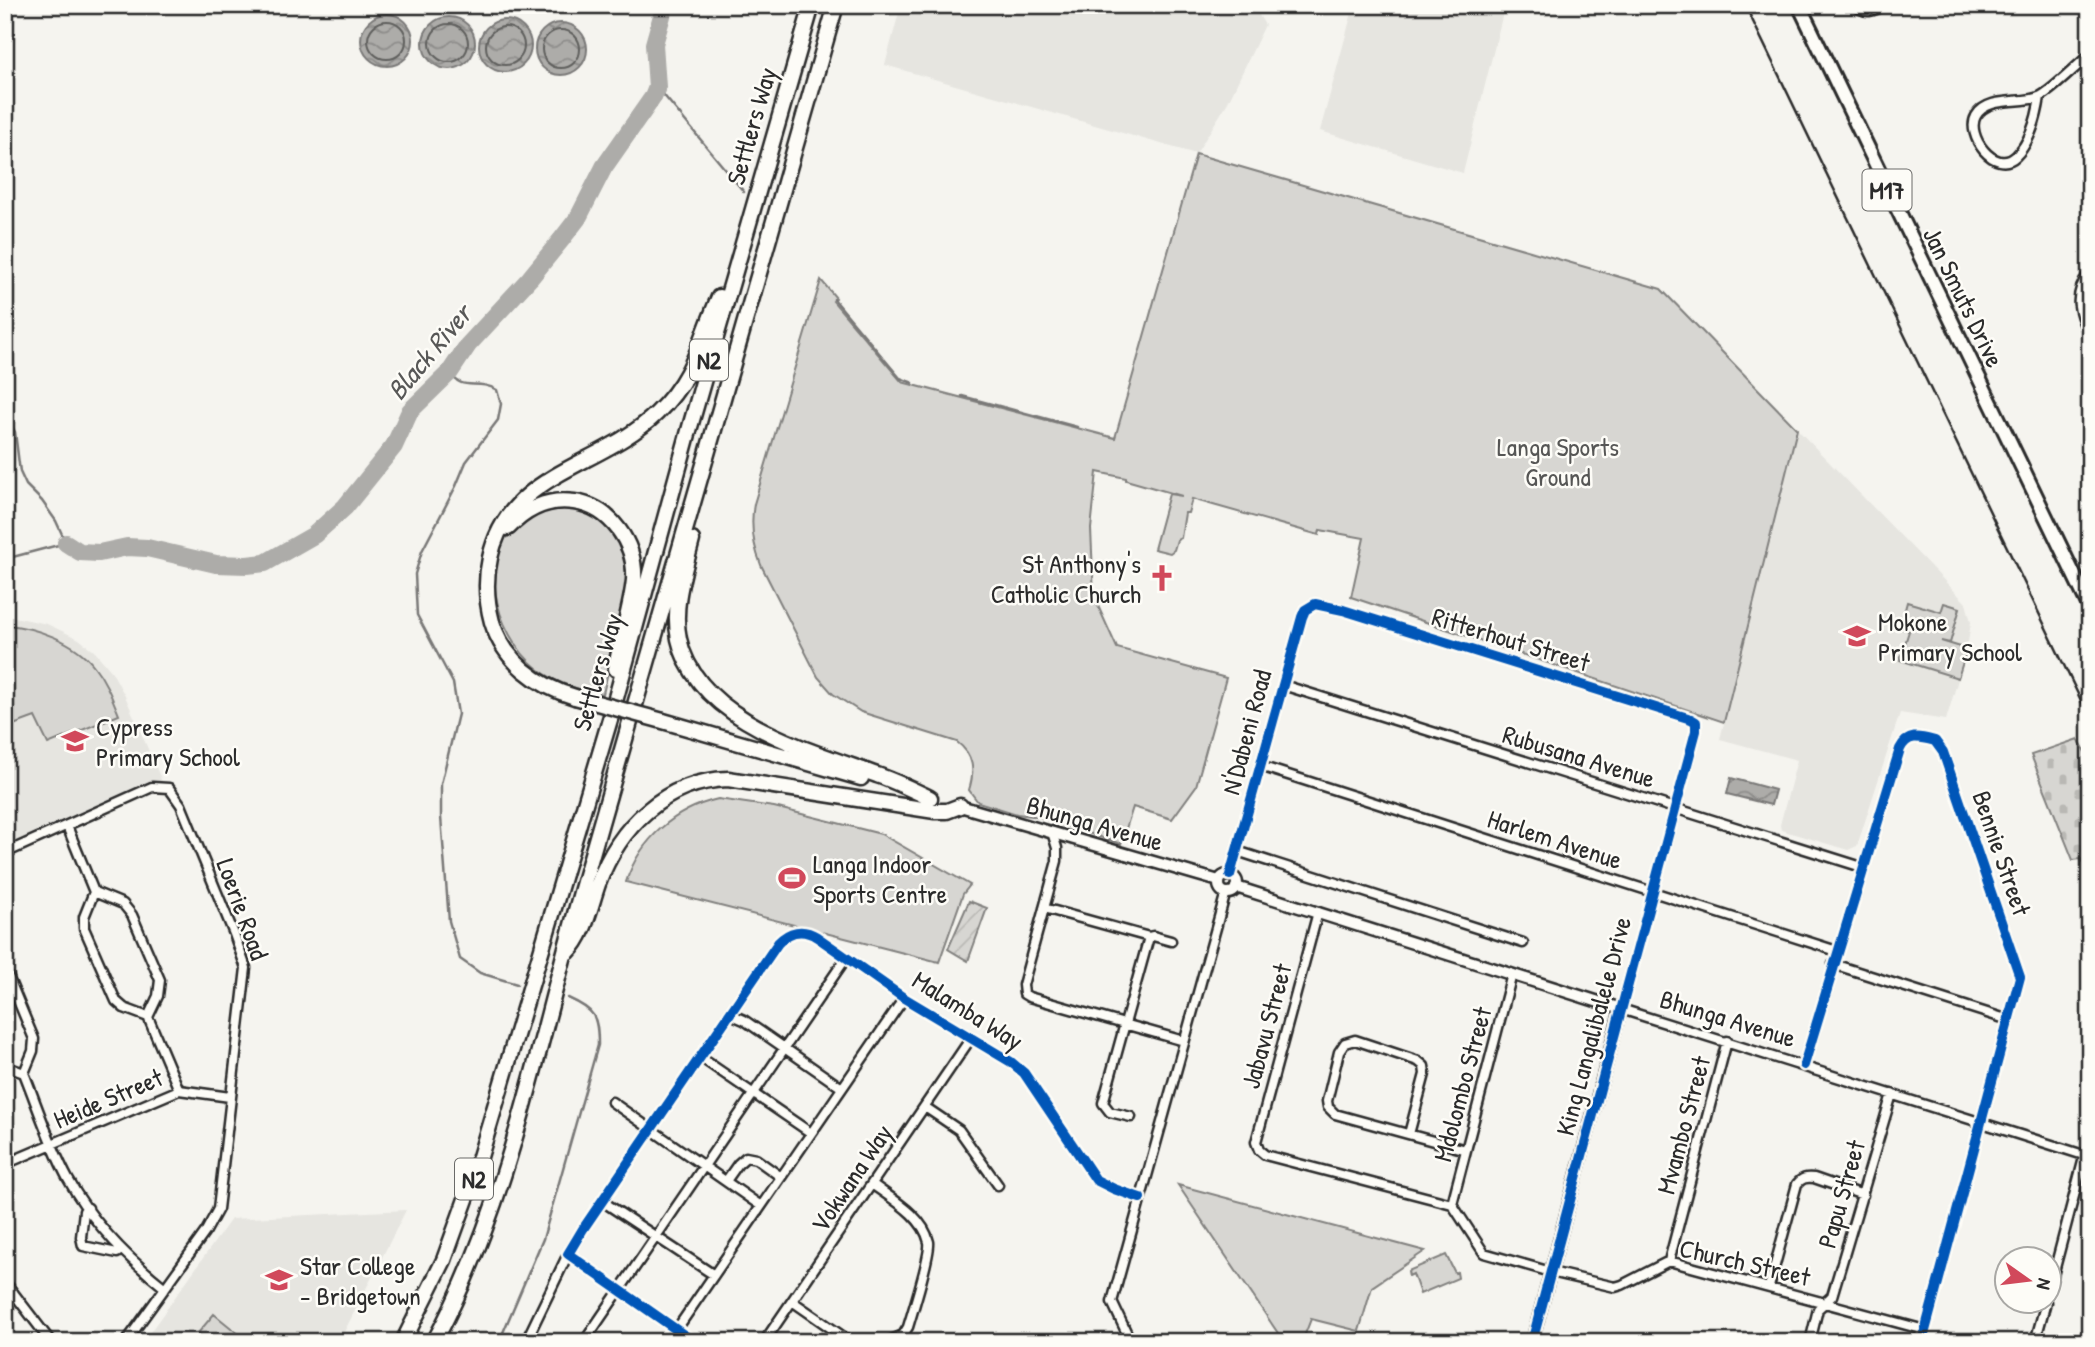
<svg xmlns="http://www.w3.org/2000/svg" width="2095" height="1347" font-family="'Patrick Hand',sans-serif">
  <style>
    .built { fill: #e6e5e0 }
    .green { fill: #d7d6d2; stroke: #81807e; stroke-width: 2 }
    .cemetery { fill: url(#cemetery-stones); stroke: #81807e; stroke-width: 2 }
    .garden { fill: url(#garden-furrows); stroke: #81807e; stroke-width: 2 }
    .water { fill: url(#water-waves); stroke: #797877; stroke-width: 2 }
    .lines { fill: none; stroke-linecap: round; stroke-linejoin: round }
    .shore { stroke: #5f5f5d; stroke-width: 2 }
    .stream { stroke: #797877; stroke-width: 2.5 }
    .river { stroke: #adaca9; stroke-width: 18 }
    .minor-casing { stroke: #2b2b2b; stroke-width: 13 }
    .tertiary-casing { stroke: #2b2b2b; stroke-width: 15 }
    .primary-casing { stroke: #2b2b2b; stroke-width: 18 }
    .motorway-casing { stroke: #2b2b2b; stroke-width: 19 }
    .minor { stroke: #fdfcf7; stroke-width: 8 }
    .tertiary { stroke: #fdfcf7; stroke-width: 10 }
    .primary { stroke: #fdfcf7; stroke-width: 12 }
    .motorway { stroke: #fdfcf7; stroke-width: 14 }
    .rail { stroke: #2b2b2b; stroke-width: 2.5 }
    .motorway-bridge-casing { stroke: #2b2b2b; stroke-width: 19; stroke-linecap: butt }
    .motorway-bridge { stroke: #fdfcf7; stroke-width: 14 }
    .cycleway-casing { stroke: #fdfcf7; stroke-width: 15 }
    .cycleway { stroke: #0057b8; stroke-width: 10 }
    .labels { text-anchor: middle; dominant-baseline: central; stroke-width: 5; stroke-linejoin: round; paint-order: stroke }
    .shield { fill: #fdfcf7; stroke: #6a6a68; stroke-width: 2 }
    .shield-label { font-size: 24px; font-weight: bold; fill: #2b2b2b }
    .street-label { font-size: 26px; fill: #2b2b2b; stroke: #fdfcf7 }
    .park-label { font-size: 26px; fill: #565655; stroke: #fdfcf7 }
    .poi-label { font-size: 26px; fill: #2b2b2b; stroke: #fdfcf7; text-anchor: start }
    .water-label { font-size: 28px; font-style: italic; fill: #585857; stroke: #fdfcf7 }
  </style>
  <defs>
    <pattern id="cemetery-stones" width="16" height="16" patternUnits="userSpaceOnUse" patternTransform="scale(1.75)"><rect width="16" height="16" fill="#d7d6d2"/><path d="M2 7V4a2 2 0 0 1 4 0v3zM10 15v-3a2 2 0 0 1 4 0v3z" fill="#b9b8b4"/></pattern>
    <pattern id="garden-furrows" width="10" height="10" patternUnits="userSpaceOnUse" patternTransform="scale(1.75)"><rect width="10" height="10" fill="#d7d6d2"/><path d="M-1 1l2-2M0 10L10 0M9 11l2-2" fill="none" stroke="#b9b8b4"/></pattern>
    <pattern id="water-waves" width="16" height="10" patternUnits="userSpaceOnUse" patternTransform="scale(1.75)"><rect width="16" height="10" fill="#adaca9"/><path d="M0 5q4-4 8 0t8 0" fill="none" stroke="#8d8c8a"/></pattern>
  </defs>
  <rect width="100%" height="100%" fill="#f5f4ef"/>
  <filter id="ink" filterUnits="userSpaceOnUse"><feTurbulence type="fractalNoise" baseFrequency=".0143" numOctaves="2"/><feDisplacementMap in="SourceGraphic" scale="14" xChannelSelector="R" yChannelSelector="G"/><feConvolveMatrix kernelMatrix="1 2 1 2 8 2 1 2 1" color-interpolation-filters="sRGB"/></filter>
  <g filter="url(#ink)">
    <path class="built" d="M 901,5 L 1253,5 L 1265,25 L 1228,102 L 1196,154 L 885,65 Z
      M 1354,5 L 1505,5 L 1463,173 L 1320,131 Z
      M 1797,429 L 1966,603 L 1971,622 L 1967,649 L 1946,720 L 1900,713 L 1857,846 L 1848,850 L 1781,830 L 1780,825 L 1797,760 L 1720,739 Z
      M 5,615 L 47,624 L 79,639 L 95,652 L 112,672 L 125,696 L 164,786 L 158,786 L 10,851 L 5,842 Z
      M 406,1210 L 339,1342 L 143,1342 L 231,1219 Z"/>
    <path class="green" d="M 1196,154 L 1661,289 L 1797,429 L 1724,722 L 1351,597 L 1364,538 L 1320,530 L 1319,535 L 1192,499 L 1188,513 L 1185,513 L 1181,538 L 1177,540 L 1174,550 L 1170,553 L 1154,549 L 1169,494 L 1182,496 L 1126,480 L 1126,478 L 1097,472 L 1091,529 L 1094,597 L 1117,648 L 1226,678 L 1196,786 L 1172,819 L 1133,807 L 1121,844 L 1040,817 L 1017,814 L 978,802 L 969,790 C 975,771 974,755 957,742 L 861,712 L 833,694 L 818,677 L 761,565 C 753,545 750,526 754,504 L 821,280 L 836,298 L 833,301 L 902,382 L 1115,438 Z
      M 574,506 L 604,520 L 626,553 L 627,587 L 603,694 C 579,690 557,684 538,669 C 493,634 471,546 531,513 C 542,507 561,507 574,506 Z
      M 1907,602 L 1941,612 L 1944,603 L 1960,608 L 1950,643 L 1941,641 L 1967,649 L 1958,678 L 1900,660 L 1909,631 L 1900,628 Z
      M 5,625 C 35,627 75,641 94,666 C 106,681 112,698 119,715 L 48,744 L 35,717 L 5,728 Z
      M 718,799 L 774,807 L 881,834 L 970,885 L 963,894 L 939,962 L 626,882 C 640,839 675,809 718,799 Z
      M 1178,1185 L 1425,1251 L 1372,1287 L 1359,1331 L 1311,1319 L 1302,1342 L 1284,1342 Z
      M 1446,1255 L 1455,1273 L 1457,1272 L 1458,1278 L 1420,1294 L 1413,1274 L 1409,1276 L 1408,1271 Z
      M 214,1314 L 246,1340 L 244,1342 L 209,1342 L 198,1333 Z"/>
    <path class="cemetery" d="M 2078,739 L 2090,761 L 2090,882 L 2081,859 L 2073,860 L 2031,755 Z"/>
    <path class="garden" d="M 969,901 L 987,908 L 968,961 L 948,949 Z"/>
    <path class="water" d="M361 40a26 26 0 1 1 52 0a26 26 0 1 1-52 0Z
      M423 43a26 26 0 1 1 52 0a26 26 0 1 1-52 0Z
      M479 46a26 26 0 1 1 52 0a26 26 0 1 1-52 0Z
      M535 49a26 26 0 1 1 52 0a26 26 0 1 1-52 0Z
      M 1731,778 L 1775,790 L 1771,805 L 1727,794 Z"/>
    <g class="lines">
      <path class="shore" d="M368 40a19 19 0 1 1 38 0a19 19 0 1 1-38 0Z
        M430 43a19 19 0 1 1 38 0a19 19 0 1 1-38 0Z
        M486 46a19 19 0 1 1 38 0a19 19 0 1 1-38 0Z
        M542 49a19 19 0 1 1 38 0a19 19 0 1 1-38 0Z"/>
      <path class="stream" d="M 657,87 L 744,192
        M 834,299 L 900,378 L 913,383
        M 450,372 C 461,393 477,378 497,390 L 501,404 L 498,420 L 466,462 L 456,486 L 422,551 L 415,574 L 417,615 L 453,683 L 458,714 L 441,784 L 441,817 L 449,921 L 460,959 L 480,973 L 517,984
        M 962,396 L 1077,427
        M 5,413 L 15,432 L 20,472 L 26,485 L 42,501 L 56,521 L 66,543 L 5,559
        M 499,1342 L 543,1239 L 598,1045 C 598,1016 595,1010 568,998"/>
      <path class="river" d="M 66,543 L 80,552 L 99,553 L 127,547 L 147,548 L 216,564 L 247,565 L 265,563 L 314,535 L 345,507 L 394,446 L 410,411 L 450,372 L 468,345 L 530,278 L 561,240 L 578,218 L 604,167 L 653,97 L 657,87 L 654,44 L 665,5"/>
      <defs>
        <path id="minor" d="M 1855,5 C 1865,15 1874,11 1885,5
          M 2040,97 C 2037,117 2031,141 2016,156 C 1995,176 1965,135 1976,116 C 1988,95 2023,105 2041,96 C 2054,89 2077,65 2090,55
          M 2090,272 C 2072,296 2078,312 2090,337
          M 1283,685 L 1862,867
          M 1260,766 L 1837,951
          M 67,826 L 94,892 L 84,917 L 84,928 L 116,1001 L 124,1008 L 148,1017 L 179,1090
          M 1052,832 L 1057,848 L 1057,861 L 1023,985 L 1024,994 L 1029,997 L 1184,1041
          M 1237,851 L 1523,943
          M 5,853 L 152,787 L 169,788 L 181,805 L 234,934 L 246,968 L 218,1209 L 206,1231 L 126,1342
          M 1230,875 L 1302,617 L 1305,610 L 1315,604 L 1343,610 L 1691,719 L 1696,722 L 1696,731 L 1621,1009 L 2090,1157
          M 94,892 L 123,904 L 132,915 L 160,980 L 158,996 L 148,1017
          M 1044,908 L 1149,937 L 1153,936 L 1171,941
          M 1318,912 L 1256,1142 L 1259,1150 L 1265,1155 L 1452,1204 L 1484,1253 L 1551,1272 L 1615,1287 L 1622,1285 L 1669,1261 L 1925,1330
          M 1833,964 L 2009,1020
          M 5,969 L 34,1039 L 33,1051 L 24,1073 C 38,1108 50,1146 68,1179 C 92,1222 127,1258 165,1288
          M 730,1014 L 744,1020 L 842,1088
          M 700,1057 L 811,1133
          M 1804,1065 L 1900,749 C 1908,733 1920,737 1935,741 L 1943,752 L 2020,977 L 1922,1342
          M 5,1066 L 24,1073
          M 612,1102 L 761,1206
          M 925,1107 L 959,1130 L 998,1185
          M 1131,1117 L 1110,1112 L 1103,1103 L 1149,937
          M 1409,1134 L 1425,1074 L 1424,1066 L 1418,1061 L 1355,1040 L 1345,1043 L 1339,1052 L 1327,1101 L 1328,1107 L 1335,1114 L 1466,1150
          M 5,1164 L 179,1090 L 230,1097
          M 726,1181 L 738,1164 L 746,1157 L 756,1159 L 781,1177
          M 872,1184 C 892,1199 923,1216 929,1242 C 931,1252 912,1314 908,1327 L 903,1335 L 887,1342
          M 602,1201 L 714,1275
          M 1452,1204 L 1512,974
          M 88,1208 L 84,1211 L 81,1237 L 83,1246 L 117,1253 L 121,1250
          M 1669,1261 L 1727,1041
          M 5,1282 L 51,1342
          M 1769,1287 L 1797,1184 C 1802,1178 1806,1177 1814,1178 L 1863,1195
          M 2050,1287 L 2085,1154
          M 792,1301 L 851,1342
          M 527,1339 L 568,1254
          M 584,1342 L 846,958
          M 668,1342 L 904,998
          M 694,1342 L 568,1254 L 583,1229 L 778,943 C 789,931 803,928 817,937 L 904,998 L 1011,1062 L 1024,1073 L 1096,1180 L 1114,1189 L 1140,1198
          M 764,1342 L 971,1038
          M 1131,1342 L 1112,1302 L 1226,892
          M 1810,1342 L 1818,1309 L 1832,1296 L 1892,1094
          M 2035,1342 L 2046,1302"/>
        <path id="tertiary" d="M 960,806 L 1219,881
          M1219 884a9 9 0 1 1 18 0a9 9 0 1 1-18 0Z
          M 1236,887 L 1621,1009 L 1532,1342"/>
        <path id="primary" d="M 1799,5 L 2090,608"/>
        <path id="motorway" d="M 508,528 C 526,509 548,498 574,502 C 611,507 636,544 634,580 C 631,610 620,639 616,669
          M 692,540 C 684,572 672,606 679,639 C 696,720 809,750 877,775 C 895,781 913,790 930,798
          M 575,697 C 537,686 504,661 492,622 C 486,600 485,580 490,558 C 508,472 602,467 657,413 C 695,376 699,342 719,297
          M 663,721 L 861,778
          M 568,952 C 585,935 590,907 598,884 C 619,827 665,781 728,779 L 935,811 L 947,811 L 960,806
          M 403,1342 L 444,1260 L 474,1177 L 611,716 L 690,427 L 812,5
          M 434,1342 C 510,1203 540,1034 584,882 C 668,590 750,297 836,5"/>
      </defs>
      <use href="#minor" class="minor-casing"/>
      <use href="#tertiary" class="tertiary-casing"/>
      <use href="#primary" class="primary-casing"/>
      <use href="#motorway" class="motorway-casing"/>
      <use href="#minor" class="minor"/>
      <use href="#tertiary" class="tertiary"/>
      <use href="#primary" class="primary"/>
      <use href="#motorway" class="motorway"/>
      <path class="rail" d="M 1745,5 L 2090,719"/>
      <defs>
        <path id="motorway-bridge" d="M 575,697 L 663,721"/>
      </defs>
      <use href="#motorway-bridge" class="motorway-bridge-casing"/>
      <use href="#motorway-bridge" class="motorway-bridge"/>
      <defs>
        <path id="cycleway" d="M 1230,875 L 1302,617 L 1305,610 L 1315,604 L 1343,610 L 1691,719 L 1696,722 L 1696,731 L 1532,1342
          M 1804,1065 L 1900,749 C 1908,733 1920,737 1935,741 L 1943,752 L 2020,977 L 1922,1342
          M 694,1342 L 568,1254 L 583,1229 L 778,943 C 789,931 803,928 817,937 L 904,998 L 1011,1062 L 1024,1073 L 1096,1180 L 1114,1189 L 1140,1198"/>
      </defs>
      <use href="#cycleway" class="cycleway-casing"/>
      <use href="#cycleway" class="cycleway"/>
    </g>
  </g>
  <defs>
    <symbol id="church-bare" viewBox="-9 -9 18 18"><path d="M-1.2-6h2.4v3.5h3.3v2.4h-3.3V6h-2.4V-.1h-3.3v-2.4h3.3Z" fill="#d1495b" stroke="#fdfcf7" stroke-width="2.5" paint-order="stroke"/></symbol>
    <symbol id="school-bare" viewBox="-9 -9 18 18"><path d="M0-5L7-2L0 1L-7-2ZM-4 1L0 2.5L4 1V4Q0 6-4 4Z" fill="#d1495b" stroke="#fdfcf7" stroke-width="2.5" paint-order="stroke"/></symbol>
    <symbol id="stadium-bare" viewBox="-9 -9 18 18"><path d="M0-5a6.5 5 0 1 0 0 10a6.5 5 0 1 0 0-10ZM-3.5-1.8h7v3.6h-7Z" fill="#d1495b" stroke="#fdfcf7" stroke-width="2.5" paint-order="stroke"/></symbol>
    <symbol id="university-bare" viewBox="-9 -9 18 18"><path d="M0-5L7-2L0 1L-7-2ZM-4 1L0 2.5L4 1V4Q0 6-4 4Z" fill="#d1495b" stroke="#fdfcf7" stroke-width="2.5" paint-order="stroke"/></symbol>
  </defs>
  <g fill-rule="evenodd">
    <use href="#church-bare" x="1143" y="559" width="38" height="38"/>
    <use href="#school-bare" x="1838" y="617" width="38" height="38"/>
    <use href="#school-bare" x="56" y="722" width="38" height="38"/>
    <use href="#stadium-bare" x="773" y="859" width="38" height="38"/>
    <use href="#university-bare" x="260" y="1261" width="38" height="38"/>
  </g>
  <g class="labels">
    <g class="shield">
      <rect x="1862.5" y="169.5" width="49" height="41" rx="5"/>
      <rect x="690" y="339.5" width="38" height="41" rx="5"/>
      <rect x="455" y="1158.5" width="38" height="41" rx="5"/>
    </g>
    <g class="shield-label">
      <text x="1887" y="190">M17</text>
      <text x="709" y="360">N2</text>
      <text x="474" y="1179">N2</text>
    </g>
    <g class="street-label">
      <text transform="translate(751 126) rotate(-74)">Settlers Way</text>
      <text transform="translate(1964 297) rotate(64)">Jan Smuts Drive</text>
      <text transform="translate(1511 639) rotate(17)">Ritterhout Street</text>
      <text transform="translate(597 672) rotate(-74)">Settlers Way</text>
      <text transform="translate(1246 732) rotate(-75)">N'Dabeni Road</text>
      <text transform="translate(1579 756) rotate(17)">Rubusana Avenue</text>
      <text transform="translate(1095 823) rotate(16)">Bhunga Avenue</text>
      <text transform="translate(1555 839) rotate(18)">Harlem Avenue</text>
      <text transform="translate(2002 853) rotate(71)">Bennie Street</text>
      <text transform="translate(243 909) rotate(70)">Loerie Road</text>
      <text transform="translate(968 1010) rotate(32)">Malamba Way</text>
      <text transform="translate(1728 1018) rotate(17)">Bhunga Avenue</text>
      <text transform="translate(1266 1026) rotate(-75)">Jabavu Street</text>
      <text transform="translate(1593 1026) rotate(-75)">King Langalibalele Drive</text>
      <text transform="translate(1462 1084) rotate(-75)">Mdolombo Street</text>
      <text transform="translate(108 1098) rotate(-23)">Heide Street</text>
      <text transform="translate(1683 1125) rotate(-75)">Mvambo Street</text>
      <text transform="translate(851 1178) rotate(-56)">Vokwana Way</text>
      <text transform="translate(1841 1194) rotate(-74)">Papu Street</text>
      <text transform="translate(1745 1262) rotate(13)">Church Street</text>
    </g>
    <g class="park-label">
      <text x="1558" y="446">Langa Sports<tspan x="1558" dy="30">Ground</tspan></text>
    </g>
    <g class="poi-label">
      <text x="1141" y="563" text-anchor="end">St Anthony's<tspan x="1141" dy="30">Catholic Church</tspan></text>
      <text x="1878" y="621">Mokone<tspan x="1878" dy="30">Primary School</tspan></text>
      <text x="96" y="726">Cypress<tspan x="96" dy="30">Primary School</tspan></text>
      <text x="813" y="863">Langa Indoor<tspan x="813" dy="30">Sports Centre</tspan></text>
      <text x="300" y="1265">Star College<tspan x="300" dy="30">- Bridgetown</tspan></text>
    </g>
    <g class="water-label">
      <text transform="translate(429 352) rotate(-50)">Black River</text>
    </g>
  </g>
  <rect width="2095" height="1347" fill="none" stroke="#fdfcf7" stroke-width="28"/>
  <rect x="14" y="14" width="2067" height="1319" fill="none" stroke="#2b2b2b" stroke-width="2.5" filter="url(#ink)"/>
  <g transform="translate(2028 1280) rotate(104)"><circle r="33" fill="#fdfcf7" stroke="#a9a8a5" stroke-width="2"/>
  <path d="M0-5L12 26L0 18L-12 26Z" fill="#d1495b"/>
  <text y="-10" font-size="19" font-weight="bold" text-anchor="middle" fill="#2b2b2b">N</text>
  </g>
</svg>
